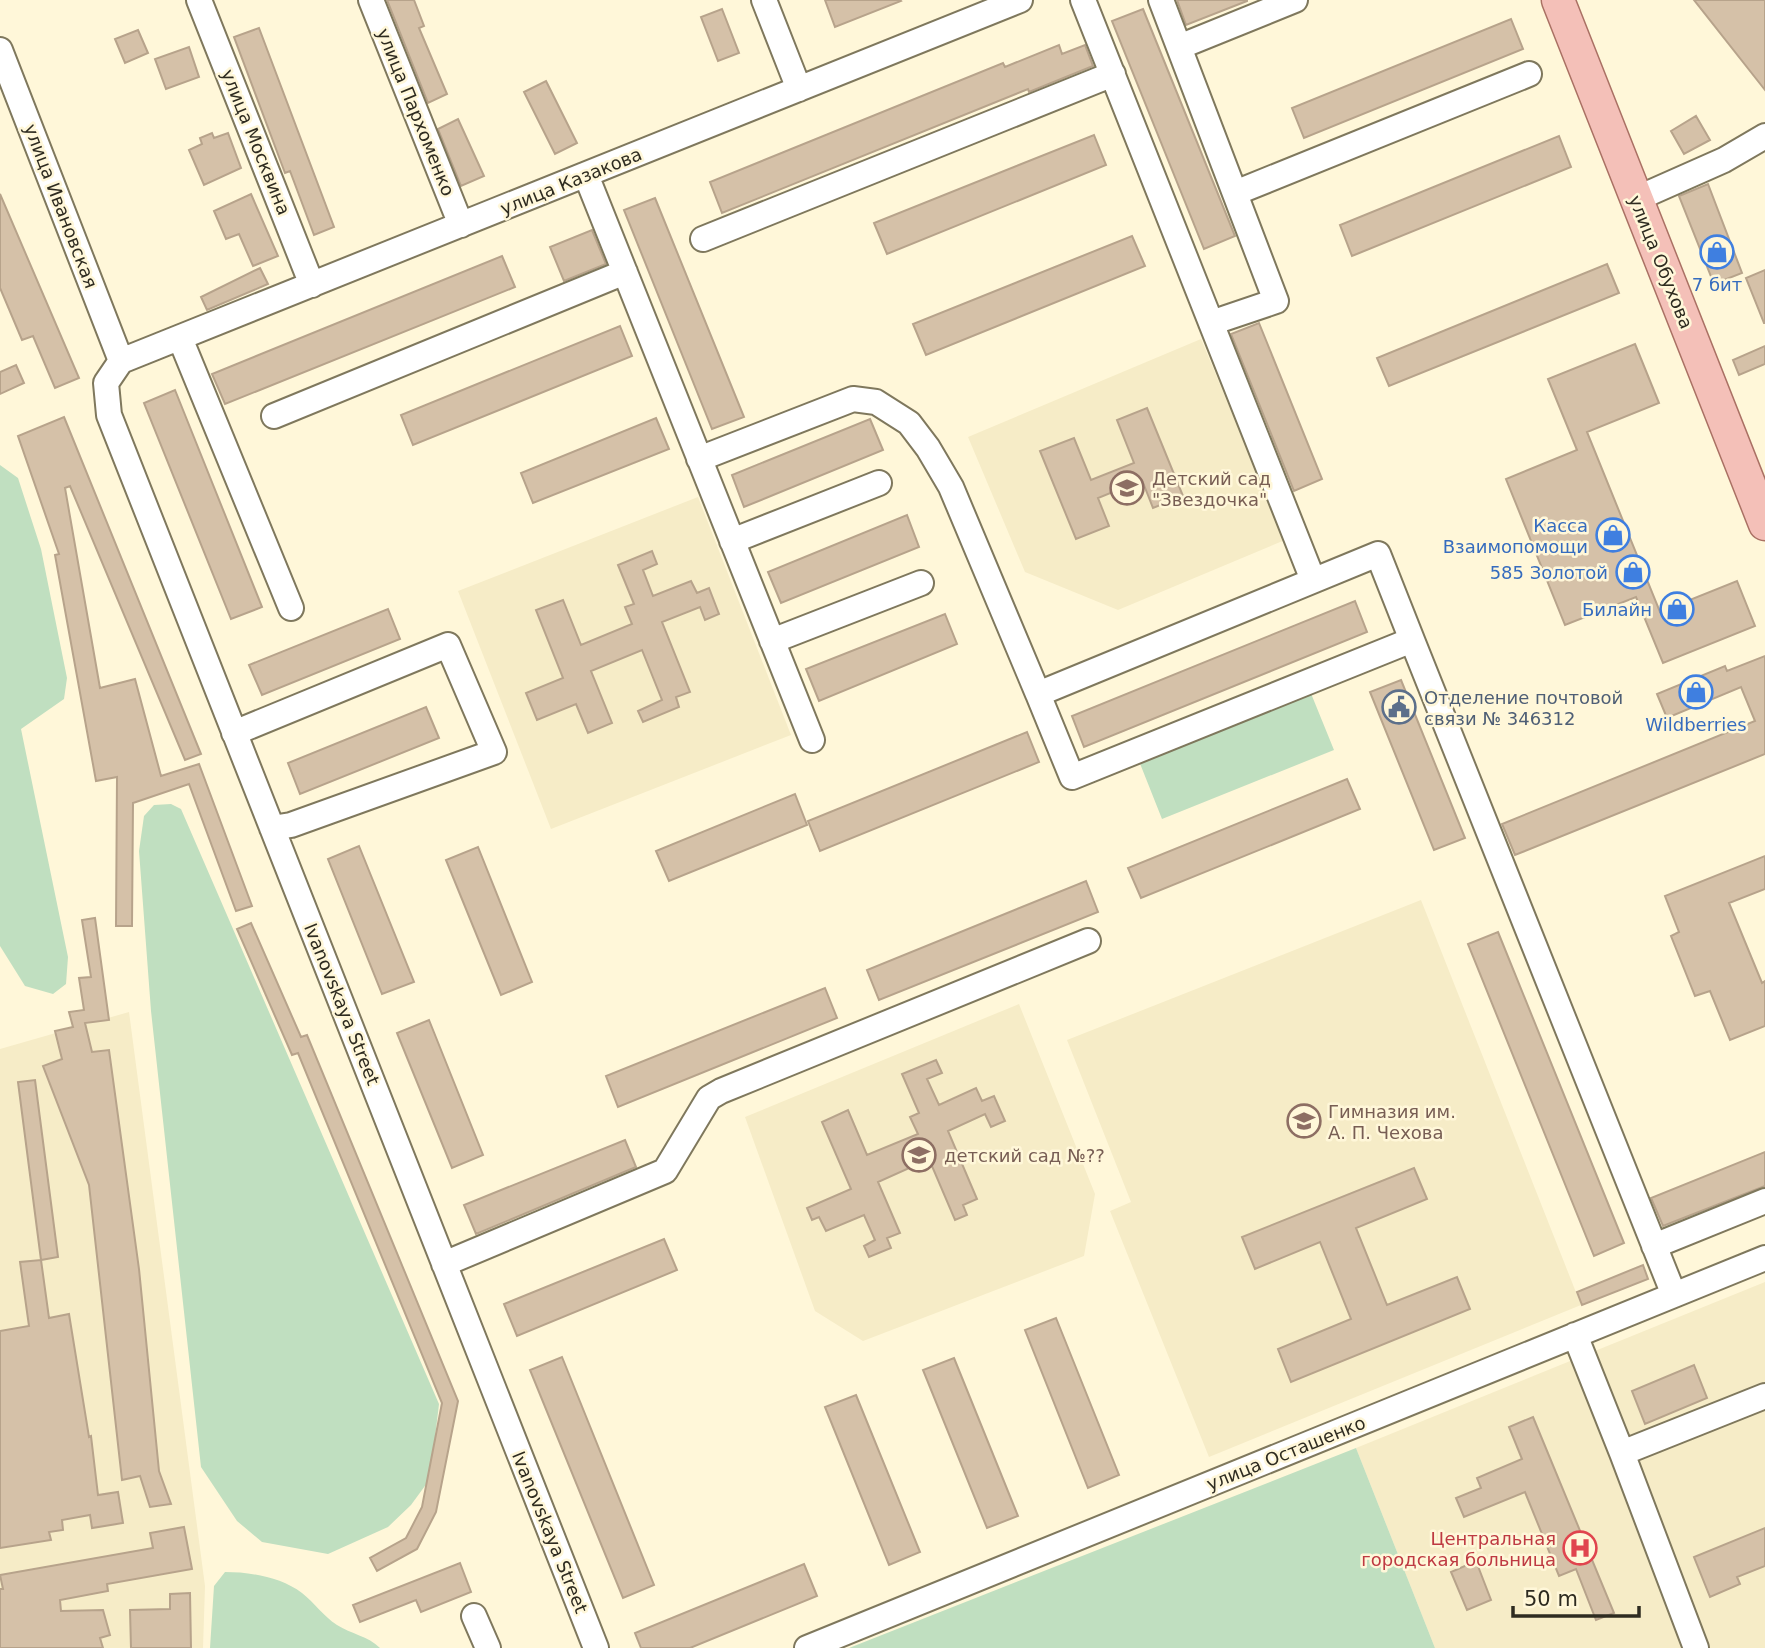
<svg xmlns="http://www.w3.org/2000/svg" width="1765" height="1648" font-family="'DejaVu Sans',sans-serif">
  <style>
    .built { fill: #f6ecc7 }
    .green { fill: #c0dfc0 }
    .building { fill: #d5c1a8; stroke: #b7a38b; stroke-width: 2 }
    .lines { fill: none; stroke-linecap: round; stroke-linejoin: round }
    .minor-casing { stroke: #7f785d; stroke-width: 28 }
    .major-casing { stroke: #aa7164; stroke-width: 35 }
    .minor { stroke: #fff; stroke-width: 24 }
    .major { stroke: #f4c0b8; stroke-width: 32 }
    .labels { text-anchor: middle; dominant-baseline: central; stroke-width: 5; stroke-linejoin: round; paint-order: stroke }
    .street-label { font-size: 18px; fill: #2e2b20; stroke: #fff7d9 }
    .shop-label { font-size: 18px; fill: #366cbe; stroke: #fff7d9; text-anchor: end }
    .education-label { font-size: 18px; fill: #785e54; stroke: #fff7d9; text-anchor: start }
    .service-label { font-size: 18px; fill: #4e5e75; stroke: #fff7d9; text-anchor: start }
    .health-label { font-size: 18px; fill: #be3a42; stroke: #fff7d9; text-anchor: end }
  </style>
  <rect width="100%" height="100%" fill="#fff7d9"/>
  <path class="built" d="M1201,339L1285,540L1118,610L1025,572L968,437Z
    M698,497L791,735L551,829L458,591Z
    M1421,900L1581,1305L1209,1457L1110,1211L1131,1202L1067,1040Z
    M1019,1004L1095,1194L1084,1256L863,1341L815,1311L745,1117Z
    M129,1012L205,1586L203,1648H0V1049Z
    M1765,1282V1648H1435L1356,1448Z"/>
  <path class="green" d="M0,465L18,478L41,549L67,678L64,699L21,729L68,957L66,984L53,994L25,986L0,946Z
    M1310,691L1334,750L1162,819L1139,761Z
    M171,804L181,809L439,1404L430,1479L411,1505L388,1527L328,1554L262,1542L237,1521L201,1467L151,1011L139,851L144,816L154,805Z
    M1356,1448L1435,1648H849Z
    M225,1572C250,1572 281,1577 302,1593C315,1603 323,1616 337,1625C351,1634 368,1636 380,1648H210L214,1586Z"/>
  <path class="building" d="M387,0H414L424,26L419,28L447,94L428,103Z
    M825,0H900L901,1L835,27Z
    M1177,0H1247V1L1186,25Z
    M1694,0H1765V90Z
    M722,9L739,53L718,61L701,17Z
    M1143,9L1235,236L1204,249L1112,21Z
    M1511,19L1523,49L1304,138L1292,108Z
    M259,28L334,227L314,235L290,171L285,173L234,37Z
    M138,30L148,53L125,63L115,39Z
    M1059,45L1062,54L1085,45L1093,66L1029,92L1028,89L722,213L710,182L1003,63L1005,67Z
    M189,47L199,77L166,89L155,59Z
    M546,81L577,143L555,154L524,92Z
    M1696,116L1710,140L1684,154L1671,131Z
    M458,119L484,176L461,186L438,129Z
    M212,133L214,138L228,133L241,168L204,185L189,150L202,144L200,138Z
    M1094,135L1106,165L887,254L874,223Z
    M1559,136L1571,167L1352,256L1340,225Z
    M1708,184L1742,273L1714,284L1679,196Z
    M0,194L79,378L55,388L33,336L22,340L0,288Z
    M251,194L278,256L253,266L239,234L226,239L214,211Z
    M655,198L744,417L712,429L624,210Z
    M592,230L606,264L564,281L550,247Z
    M1132,236L1145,266L926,355L913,324Z
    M502,256L515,287L225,404L212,374Z
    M1607,264L1619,293L1389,386L1377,358Z
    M260,268L268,284L207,310L201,297Z
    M1765,270V323H1764L1746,278Z
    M1259,323L1322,479L1294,491L1231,334Z
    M620,326L632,356L413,445L401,415Z
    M1635,344L1659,403L1587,432L1660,612L1737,581L1755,626L1663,663L1636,597L1565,625L1506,479L1577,450L1548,379Z
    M1765,346V364L1739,375L1733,360Z
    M16,365L24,383L0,394V372Z
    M175,390L262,607L231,619L144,403Z
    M1147,408L1183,496L1153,508L1142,480L1098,498L1109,526L1076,539L1040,451L1074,438L1091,480L1134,463L1117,420Z
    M64,417L201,754L185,760L70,486L65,488L100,688L135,679L161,776L199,764L252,906L236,911L189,784L133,803L132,926H116L117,777L96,781L55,555L59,554L18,436Z
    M656,418L669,449L533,503L521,473Z
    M870,419L883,450L744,507L732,475Z
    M907,515L919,547L781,603L768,572Z
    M652,551L657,564L643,570L653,596L691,581L697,593L709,588L719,614L705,620L700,607L662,622L690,692L676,697L679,707L643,722L638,711L662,700L642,650L591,671L612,723L588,733L576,704L537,720L526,693L563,678L536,610L563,600L581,645L632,624L625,607L634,604L618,565Z
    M1355,601L1367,632L1084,747L1072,716Z
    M388,609L400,639L262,695L249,665Z
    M945,614L957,644L819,701L806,669Z
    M1765,656V754L1515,855L1502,824L1755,721L1741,687L1667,718L1657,694L1725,666L1727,671Z
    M1401,680L1465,838L1434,850L1370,692Z
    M426,707L439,738L300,794L288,763Z
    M1027,732L1039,762L820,851L808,821Z
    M1347,779L1360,809L1141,898L1128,868Z
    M795,794L807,825L669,881L656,851Z
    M359,846L414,982L382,994L328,859Z
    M478,847L532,982L501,995L446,860Z
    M1765,856V889L1729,903L1762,983L1765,981V1026L1730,1040L1710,991L1695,996L1671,936L1679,932L1665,896Z
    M1086,881L1098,912L879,1000L867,970Z
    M95,918L109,1020L85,1023L92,1052L109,1050L139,1269L159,1471L171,1504L150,1507L140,1476L122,1480L89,1185L43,1066L62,1059L55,1031L73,1027L69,1012L84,1010L79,978L91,977L82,920Z
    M251,923L301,1037L307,1035L458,1401L436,1512L417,1549L377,1571L370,1558L406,1538L422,1507L442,1403L298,1053L292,1055L237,929Z
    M1498,932L1624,1243L1594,1256L1468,944Z
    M825,988L837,1018L618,1107L606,1076Z
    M429,1020L483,1155L452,1168L397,1033Z
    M936,1060L942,1073L927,1079L939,1105L976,1088L982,1101L994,1096L1005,1121L991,1127L985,1114L948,1131L977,1199L963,1205L967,1215L955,1220L929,1159L878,1182L900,1233L887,1238L891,1248L869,1257L864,1246L875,1240L864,1215L826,1231L819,1217L812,1220L807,1208L851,1189L822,1122L848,1110L867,1155L918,1134L910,1117L919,1113L902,1074Z
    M35,1080L58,1257L41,1260L18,1082Z
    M625,1140L636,1167L476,1234L464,1205Z
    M1765,1152V1186L1663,1226L1651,1198Z
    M1414,1168L1427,1199L1356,1228L1387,1305L1457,1277L1470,1309L1291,1382L1278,1349L1351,1319L1320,1242L1255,1269L1242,1237Z
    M664,1239L677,1270L517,1336L504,1304Z
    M41,1260L49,1318L69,1314L89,1437L91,1436L98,1495L118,1492L123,1523L92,1528L90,1515L62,1520L63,1530L49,1532L51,1540L0,1548V1331L29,1326L20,1262Z
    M1643,1265L1648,1279L1582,1305L1577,1292Z
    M1056,1318L1119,1475L1088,1488L1025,1330Z
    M562,1357L654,1585L623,1598L530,1370Z
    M954,1358L1018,1516L987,1528L923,1370Z
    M1694,1365L1707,1398L1645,1424L1632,1391Z
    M856,1395L920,1552L889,1565L825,1407Z
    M1533,1417L1614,1613L1596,1620L1576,1569L1559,1576L1525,1492L1464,1517L1456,1498L1481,1488L1477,1478L1522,1459L1509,1427Z
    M184,1527L192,1569L107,1584L108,1591L60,1600L61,1611L103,1610L110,1635L100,1638L103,1648H0V1589H3L0,1575L153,1548L150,1533Z
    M1765,1528V1566L1737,1577L1740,1584L1710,1597L1694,1557Z
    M1476,1561L1491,1600L1467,1610L1451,1572Z
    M460,1563L471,1592L421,1612L416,1600L360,1622L353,1605Z
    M804,1564L817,1596L690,1648H641L635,1633Z
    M190,1593L191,1648H131L130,1610L170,1609V1594Z"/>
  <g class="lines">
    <defs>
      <path id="minor" d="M199,0L312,285
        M371,0L461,225
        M764,0L799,89
        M1083,0L1313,580
        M1161,0L1276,301L1211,323
        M1179,47L1295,0
        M0,50L121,361
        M586,175L812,740
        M1235,193L1529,74
        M1636,199L1724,160L1765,136
        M703,239L1113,74
        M180,338L291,608
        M121,361L106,383L109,415L596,1648
        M121,361L1020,0
        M274,416L625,272
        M699,459L853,399L876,402L909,423L928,448L951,487L1038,694L1378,554L1412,640L1072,777L1038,694
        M732,541L879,483
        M1412,640L1674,1295
        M772,641L921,583
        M234,733L448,645L494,752L291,825L272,828
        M1654,1246L1765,1201
        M444,1264L665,1171L709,1098L721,1091L1088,941
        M1575,1335L1622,1453L1765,1396
        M1622,1453L1696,1648
        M474,1616L488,1648
        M807,1648L1765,1258"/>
      <path id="major" d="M1558,0L1765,524"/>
    </defs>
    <use href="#minor" class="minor-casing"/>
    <use href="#major" class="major-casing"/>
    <use href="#minor" class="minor"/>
    <use href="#major" class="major"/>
  </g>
  <defs>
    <symbol id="shop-ring" viewBox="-11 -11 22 22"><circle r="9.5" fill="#fff7d9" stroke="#3f7fe0" stroke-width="1.5"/><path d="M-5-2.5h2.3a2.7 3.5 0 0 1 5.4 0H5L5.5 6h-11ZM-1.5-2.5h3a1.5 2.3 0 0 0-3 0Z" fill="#3f7fe0"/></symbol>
    <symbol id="school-ring" viewBox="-11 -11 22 22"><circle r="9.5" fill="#fff7d9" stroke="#8d6e63" stroke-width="1.5"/><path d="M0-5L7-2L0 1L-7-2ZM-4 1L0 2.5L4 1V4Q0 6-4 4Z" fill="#8d6e63"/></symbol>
    <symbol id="civic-ring" viewBox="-11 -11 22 22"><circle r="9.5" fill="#fff7d9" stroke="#5c6f8a" stroke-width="1.5"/><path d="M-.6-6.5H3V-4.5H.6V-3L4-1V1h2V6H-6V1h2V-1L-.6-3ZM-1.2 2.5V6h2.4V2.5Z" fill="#5c6f8a"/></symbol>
    <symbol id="hospital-ring" viewBox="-11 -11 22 22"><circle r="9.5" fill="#fff7d9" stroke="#e0444e" stroke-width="1.5"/><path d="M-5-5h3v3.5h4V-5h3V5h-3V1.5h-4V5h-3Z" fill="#e0444e"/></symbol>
  </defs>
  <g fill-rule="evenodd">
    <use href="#shop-ring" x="1698" y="233" width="38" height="38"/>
    <use href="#school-ring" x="1108" y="469" width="38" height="38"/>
    <use href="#shop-ring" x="1594" y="516" width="38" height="38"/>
    <use href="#shop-ring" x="1614" y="553" width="38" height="38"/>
    <use href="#shop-ring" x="1658" y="590" width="38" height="38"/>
    <use href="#shop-ring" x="1677" y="673" width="38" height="38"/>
    <use href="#civic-ring" x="1380" y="688" width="38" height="38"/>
    <use href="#school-ring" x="1285" y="1102" width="38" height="38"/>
    <use href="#school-ring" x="900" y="1136" width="38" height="38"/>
    <use href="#hospital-ring" x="1561" y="1529" width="38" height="38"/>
  </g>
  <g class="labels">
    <g class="street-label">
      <text transform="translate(416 112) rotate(68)">улица Пархоменко</text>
      <text transform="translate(256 142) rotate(68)">улица Москвина</text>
      <text transform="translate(571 181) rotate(-22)">улица Казакова</text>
      <text transform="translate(61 206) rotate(69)">улица Ивановская</text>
      <text transform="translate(1661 262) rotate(68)">улица Обухова</text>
      <text transform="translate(342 1004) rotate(68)">Ivanovskaya Street</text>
      <text transform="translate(1286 1453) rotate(-22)">улица Осташенко</text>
      <text transform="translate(550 1532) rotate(68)">Ivanovskaya Street</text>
    </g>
    <g class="shop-label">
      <text x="1717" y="284" text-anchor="middle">7 бит</text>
      <text x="1588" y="525">Касса<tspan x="1588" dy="21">Взаимопомощи</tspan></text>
      <text x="1608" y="572">585 Золотой</text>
      <text x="1652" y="609">Билайн</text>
      <text x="1696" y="724" text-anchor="middle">Wildberries</text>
    </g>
    <g class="education-label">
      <text x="1152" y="478">Детский сад<tspan x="1152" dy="21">"Звездочка"</tspan></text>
      <text x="1328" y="1111">Гимназия им.<tspan x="1328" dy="21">А. П. Чехова</tspan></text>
      <text x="944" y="1155">детский сад №??</text>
    </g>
    <g class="service-label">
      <text x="1424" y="697">Отделение почтовой<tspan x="1424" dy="21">связи № 346312</tspan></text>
    </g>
    <g class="health-label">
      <text x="1556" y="1538">Центральная<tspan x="1556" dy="21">городская больница</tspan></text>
    </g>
  </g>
  <path d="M1513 1606v10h126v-10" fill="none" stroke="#2e2b20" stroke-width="3.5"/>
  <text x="1524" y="1606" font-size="21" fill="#2e2b20" stroke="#fff7d9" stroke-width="5" paint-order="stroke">50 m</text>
</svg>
